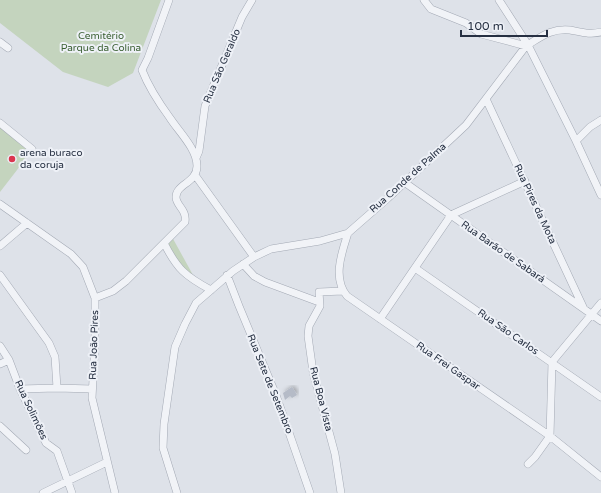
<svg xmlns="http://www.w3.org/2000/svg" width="601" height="493" font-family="'Varela Round',sans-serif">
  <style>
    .green { fill: #c4d4be }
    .building { fill: #b5bbc7; filter: url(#shadow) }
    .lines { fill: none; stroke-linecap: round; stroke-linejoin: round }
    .minor-casing { stroke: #a3a9b4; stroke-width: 8 }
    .minor { stroke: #f1f3f7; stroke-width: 7 }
    .poi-dot { fill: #db364f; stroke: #eef1f7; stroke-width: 1.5 }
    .labels { text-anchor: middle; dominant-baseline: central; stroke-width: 4; stroke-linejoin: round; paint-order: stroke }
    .park-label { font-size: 10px; fill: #3a5f32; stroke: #eef1f7 }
    .street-label { font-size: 10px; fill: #263042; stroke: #eef1f7 }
    .poi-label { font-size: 10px; fill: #263042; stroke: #eef1f7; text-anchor: start }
  </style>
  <defs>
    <filter id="shadow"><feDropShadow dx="2" dy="-2" stdDeviation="2" flood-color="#0004"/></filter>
  </defs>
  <rect width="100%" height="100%" fill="#dee2e9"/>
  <path class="green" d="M0,0H161L133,73L108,87L63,72L0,23Z
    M0,124L31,149L17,170L0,192Z
    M172,237L193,275C179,269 173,254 166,241Z"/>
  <path class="building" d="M292,387L297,395L292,398L290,396L285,400L283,393Z"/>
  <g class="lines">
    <defs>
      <path id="minor" d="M424,0L431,9L466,23L481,34L526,46
        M499,0L528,45L576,141L601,195
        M0,42L8,48
        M486,99L584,309
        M0,123L32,149
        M576,141L590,127L601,120
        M196,158L199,151L205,106L242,17L252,0
        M195,175L254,257
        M404,182L601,321
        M0,204L71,254L83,267L95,298V342L92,398L115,493
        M348,233C342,252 332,278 347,296L550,436L601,477
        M164,243C177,269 185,276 211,290
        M0,246L27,223
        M243,264L254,276L265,282L319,302
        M415,268L601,397
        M0,275L49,343L55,357L57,388
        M227,275L239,306L276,395L310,493
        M95,298L113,291L126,281L185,222C187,209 176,206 176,197C176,184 197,183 197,166C197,149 179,132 170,118C159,103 149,88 142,70L148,58L169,0
        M380,319L451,215L525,181
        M0,346L9,360L20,389L46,443L57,451L72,493
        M0,364L9,360
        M20,389L57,388L92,389
        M0,426L26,450
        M528,464L535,457L550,436L552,362L601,303
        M43,493L107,462
        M177,493L163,448L164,424L175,347L185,324L196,303L233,271L254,257L271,249L320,241L348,233L388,198L466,125L526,46C541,37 551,28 570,30C581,32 590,35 601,32
        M341,493L335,454L313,372L308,336L309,326L320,306L319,292L343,291"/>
    </defs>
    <use href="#minor" class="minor-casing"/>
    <use href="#minor" class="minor"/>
  </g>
  <circle class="poi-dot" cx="12" cy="159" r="4"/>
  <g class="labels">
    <g class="park-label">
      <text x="101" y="36">Cemitério<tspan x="101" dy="12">Parque da Colina</tspan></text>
    </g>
    <g class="street-label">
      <text transform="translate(222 66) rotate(-67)">Rua São Geraldo</text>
      <text transform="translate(408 178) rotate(-42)">Rua Conde de Palma</text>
      <text transform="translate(535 204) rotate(65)">Rua Pires da Mota</text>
      <text transform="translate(503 252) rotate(35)">Rua Barão de Sabará</text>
      <text transform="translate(508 332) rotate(35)">Rua São Carlos</text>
      <text transform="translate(94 345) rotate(-88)">Rua João Pires</text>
      <text transform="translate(448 366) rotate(35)">Rua Frei Gaspar</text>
      <text transform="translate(270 384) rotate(68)">Rua Sete de Setembro</text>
      <text transform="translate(321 399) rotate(76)">Rua Boa Vista</text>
      <text transform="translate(31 410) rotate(65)">Rua Solimões</text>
    </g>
    <g class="poi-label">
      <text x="20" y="153">arena buraco<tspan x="20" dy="12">da coruja</tspan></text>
    </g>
  </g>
  <path d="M461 30v6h86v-6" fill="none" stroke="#263042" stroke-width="2"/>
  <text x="467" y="30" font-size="12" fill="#263042" stroke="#eef1f7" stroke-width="3" paint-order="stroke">100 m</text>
</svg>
